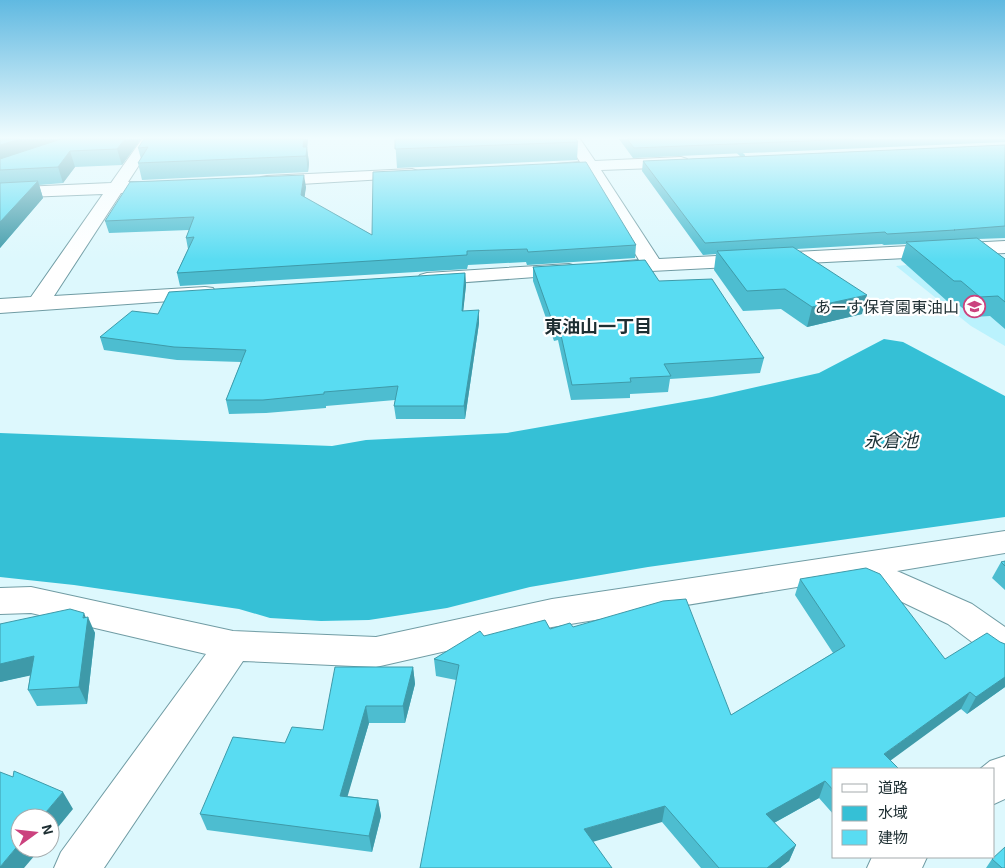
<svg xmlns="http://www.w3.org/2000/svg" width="1005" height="868" font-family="'Exo 2','Noto Sans JP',sans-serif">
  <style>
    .built { fill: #baf2fd }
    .water { fill: #35c0d6 }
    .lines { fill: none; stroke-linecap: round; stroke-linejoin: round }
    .stream { fill: #35c0d6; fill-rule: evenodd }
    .minor-casing { stroke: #709ca4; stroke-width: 2 }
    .minor { fill: #fff; fill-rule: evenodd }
    .wall { fill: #4dbdd0 }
    .shaded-wall { fill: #3e9aa9 }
    .building { fill: #59dcf2; stroke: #3e9aa9 }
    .labels { text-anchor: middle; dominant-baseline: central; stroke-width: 4.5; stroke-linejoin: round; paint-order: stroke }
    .poi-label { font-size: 16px; fill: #1d2e32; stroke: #fff; text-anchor: end }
    .neighbourhood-label { font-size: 18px; font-weight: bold; fill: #1d2e32; stroke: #fff }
    .water-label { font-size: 18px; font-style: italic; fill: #1d3338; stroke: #fff }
  </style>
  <rect width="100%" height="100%" fill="#ddf8fd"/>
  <path class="built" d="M971,259L1005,285V346L971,326L896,266Z"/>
  <path class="water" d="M884,339L903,342L1005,396V517L648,567L530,587L447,608L369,620L321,621L270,618L239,609L74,585L0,577V433L332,446L366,440L507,433L712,397L819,373Z"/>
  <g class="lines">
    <path class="stream" d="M722,139H728L745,155V157H741Z"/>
    <defs>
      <path id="minor" d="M142,139H156L128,182H170L172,186L170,190L164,191L121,193L54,296L205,287L213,288L216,293L213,298L0,313V299L31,297L103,194L0,198V188L111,183Z
        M566,139H580L595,161L681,157L687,159L689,162L687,165L681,167L601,170L659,259L1005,241V253L612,273L605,271L602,267L605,263L639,260L585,171L549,173L543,171L541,168L543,165L580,162Z
        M412,169L418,171L420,174L418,177L267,186L261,185L259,181L261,177L267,176Z
        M569,264L576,266L579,270L576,274L427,285L420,283L417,279L420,275L427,273Z
        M1005,531V553L897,571L972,604L1005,627V662L992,657L948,624L852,578L552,627L376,667L243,661L104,868H54L61,852L206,654L31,613L0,614V588L31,587L233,631L376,637L552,599Z
        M1005,756V799L994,804V769H980L990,761Z
        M872,857H927L922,868H867Z"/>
    </defs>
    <use href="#minor" class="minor-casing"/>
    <use href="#minor" class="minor"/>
  </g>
  <path class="wall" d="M0,139H141L122,165L75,167L63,183L39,185L43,198L0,248Z
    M144,139H308L307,148L309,163L308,172L142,180L138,163L141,159L138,148Z
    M395,139L578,142L577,160L397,168Z
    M619,139H1005V142L633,158Z
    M1005,145V238L978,239L1005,259V329L990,316L973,317L954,301H947L901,260L906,244L884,245L882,244L796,249L862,314L807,327L781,309L743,311L714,270L716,254L703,255L642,171L643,161Z
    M306,187L304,197L372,235L636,245L635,258L527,265L526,262L468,265L467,269L180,286L177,273L188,249L186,238L189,230L109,233L105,221Z
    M533,267L659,281L764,358L760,373L670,379L668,392L630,394V398L571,400L558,340L554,341L533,281Z
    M465,273L466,285L463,311L479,323L465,419H396L394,406L395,400L326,406V408L266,413L229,414L226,400L241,362L177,360L104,350L100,337L158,314Z
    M1005,561V590L992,578L1001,562Z
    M800,579L945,659L1000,642L1005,644V687L967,714L961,709L834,769V815L819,798L774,823L796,845L789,861L780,868H701L662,822L456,680L436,676L434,659L484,636L573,627L731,715L833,653L795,595Z
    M86,617L95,633L87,704L37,706L28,690L30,675L0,682V624Z
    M413,667L415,684L405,723H369L347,796L378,800L381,816L372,852L207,830L200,814L285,743L323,730Z
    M992,859L1005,868H986Z"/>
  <path class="shaded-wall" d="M20,139H72L0,163V145Z
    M125,139H141L122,165L117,149Z
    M304,139H308L307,148L309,163L308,172L306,156L303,147Z
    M70,151L75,167L63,183L58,167Z
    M304,175L306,187L303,208L301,195Z
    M38,181L43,198L0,248V222Z
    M465,273L466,285L462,323V311Z
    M867,295L862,314L807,327L812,307Z
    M479,310V323L465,419L464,406Z
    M84,613L87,620L88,617L95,633L87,704L79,687Z
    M34,656L42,673L0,682V664Z
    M413,667L415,684L405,723L403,706Z
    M1005,677V687L967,714L976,697Z
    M970,692L961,709L879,769L884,754Z
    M366,706L369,723L343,812L340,796Z
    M825,781L819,798L761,830L766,814Z
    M63,792L73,809L50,837V818H41Z
    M378,800L381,816L372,852L369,836Z
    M665,806L662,822L582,845L584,829Z
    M20,843V848H41L24,868H0V867Z
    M796,845L789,861L780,868H767Z"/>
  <path class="building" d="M0,139H20L0,145Z
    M61,139H125L117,149L70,151L58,167L0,170V159Z
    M144,139H304L303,147H307L306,156L138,163L148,147L138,148Z
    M395,139H576L578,142L395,149Z
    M627,139H854L634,148Z
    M1005,145V226L954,230H955L887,234L885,232L705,243L643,161Z
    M586,162L636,245L528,252L527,249L467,251V255L177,273L194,237L186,238L194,217L105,221L130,182L304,175L301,195L372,235L373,172Z
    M38,181L0,222V183Z
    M977,238L1005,259V302L998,296L980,297L961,281H954L906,242Z
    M793,247L867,295L812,307L785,289L747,291L717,251Z
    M645,260L659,281L712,279L764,358L664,364L671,376L630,378L631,382L572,385L559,326H554L533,267Z
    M465,273L462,311L479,310L464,406H394L398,386L324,392V394L263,400H226L246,350L174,347L100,337L132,311L158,314L169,292Z
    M1005,561V566L1001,562Z
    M866,568L880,574L945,659L987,633L1000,642L1005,644V677L976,697L970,692L884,754L899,769H834V791L825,781L766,814L796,845L767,868H719L665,806L584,829L612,868H420L459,665L434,659L480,631L484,636L545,620L550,629L570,623L573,627L663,601L686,599L731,715L845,646L800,579Z
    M70,609L84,613L83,618L88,617L79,687L28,690L34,656L0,664V624Z
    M335,667H413L403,706H366L340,796L378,800L369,836L200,814L233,737L285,743L292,727L323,730Z
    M14,771L63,792L41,818H20V843L0,867V772L13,777Z
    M1005,847V868H1002L992,859Z"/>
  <linearGradient id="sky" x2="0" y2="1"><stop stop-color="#60b9e1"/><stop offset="0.53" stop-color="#f0fcfe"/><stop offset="1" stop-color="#f0fcfe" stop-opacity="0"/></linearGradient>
  <rect width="1005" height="260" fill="url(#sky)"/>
  <defs>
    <symbol id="school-ring" viewBox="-11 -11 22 22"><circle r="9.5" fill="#fff" stroke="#cb427e" stroke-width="1.5"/><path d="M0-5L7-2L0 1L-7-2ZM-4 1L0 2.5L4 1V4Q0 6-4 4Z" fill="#cb427e"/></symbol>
  </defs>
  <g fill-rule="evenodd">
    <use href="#school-ring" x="962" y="294" width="25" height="25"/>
  </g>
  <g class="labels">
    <g class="poi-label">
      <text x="959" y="306">あーす保育園東油山</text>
    </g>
    <g class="neighbourhood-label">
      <text x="598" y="326">東油山一丁目</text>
    </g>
    <g class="water-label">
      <text x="891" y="440">永倉池</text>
    </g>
  </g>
  <rect x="832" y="768" width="162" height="90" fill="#ffffff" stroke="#a5abad"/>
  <rect x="842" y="784" width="25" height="8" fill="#ffffff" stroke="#a5abad"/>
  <text x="878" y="793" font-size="15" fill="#1d2e32">道路</text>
  <rect x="842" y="806" width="25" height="15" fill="#35c0d6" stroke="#a5abad"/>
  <text x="878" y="818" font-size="15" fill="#1d2e32">水域</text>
  <rect x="842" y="830" width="25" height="15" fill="#59dcf2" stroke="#a5abad"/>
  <text x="878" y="843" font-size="15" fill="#1d2e32">建物</text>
  <g transform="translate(35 833) rotate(75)"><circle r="24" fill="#ffffff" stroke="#a5abad"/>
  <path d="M0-4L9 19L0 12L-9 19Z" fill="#cb427e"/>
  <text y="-8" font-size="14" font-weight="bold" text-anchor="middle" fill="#1d2e32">N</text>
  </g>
</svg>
